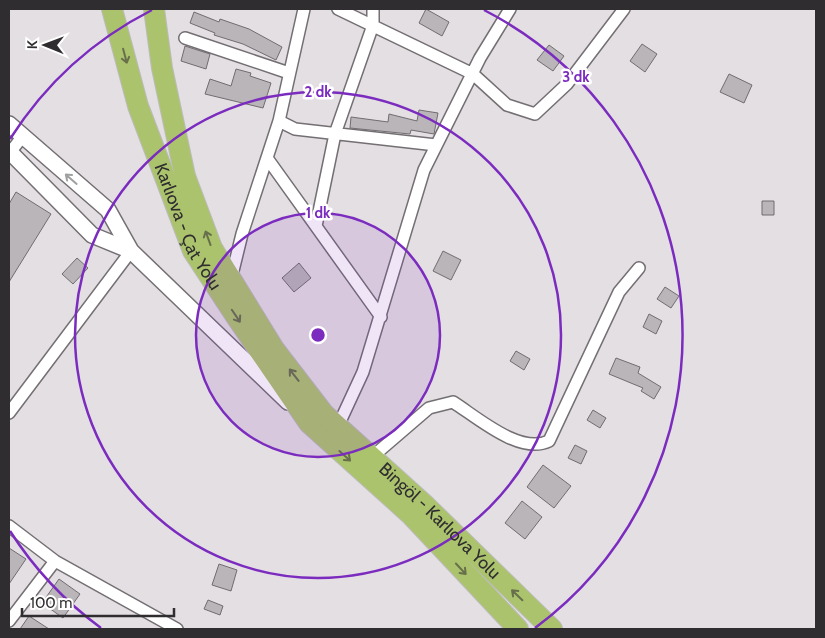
<svg xmlns="http://www.w3.org/2000/svg" width="825" height="638" font-family="Cabin,sans-serif">
  <style>
    .building { fill: #b9b5b8; stroke: #716c70 }
    .lines { fill: none; stroke-linecap: round; stroke-linejoin: round }
    .minor-casing { stroke: #736f73; stroke-width: 14 }
    .tertiary-casing { stroke: #736f73; stroke-width: 18 }
    .trunk-casing { stroke: #bcbcbc; stroke-width: 22 }
    .minor { stroke: #fff; stroke-width: 11 }
    .tertiary { stroke: #fff; stroke-width: 15 }
    .trunk { stroke: #acc36e; stroke-width: 20 }
    .oneway { stroke: #67704b }
    .oneway2 { stroke: #a1a0a1 }
    .ring { fill: none; stroke: #7b2cbf; stroke-width: 2.5 }
    .labels { text-anchor: middle; dominant-baseline: central; stroke-width: 5; stroke-linejoin: round; paint-order: stroke }
    .street-label { font-size: 18px; fill: #2f2d2f; stroke: #fff }
    .centre { fill: #7b2cbf; stroke: #fff; stroke-width: 2.5 }
    .ring-label { font-size: 15px; text-anchor: middle; font-weight: bold; fill: #7b2cbf; stroke: #fff; stroke-width: 5; stroke-linejoin: round; paint-order: stroke }
  </style>
  <rect width="100%" height="100%" fill="#e4dfe3"/>
  <path class="building" d="M426,9L449,22L442,36L419,23Z
    M194,12L219,22L220,19L249,29L282,47L276,60L243,44L214,35L215,33L190,23Z
    M642,44L657,54L645,72L630,61Z
    M549,45L564,56L553,71L537,60Z
    M185,46L210,54L206,69L181,61Z
    M236,69L251,73L250,76L271,83L263,108L205,94L210,79L231,86Z
    M729,74L752,85L744,103L720,92Z
    M419,110L438,113L434,134L411,130L410,134L350,128L351,117L388,122L389,114L417,121Z
    M16,192L51,214L9,282V204Z
    M762,201H774V215H762Z
    M443,251L461,260L451,280L433,271Z
    M77,258L88,268L73,284L62,274Z
    M299,263L311,278L294,292L282,278Z
    M665,287L679,296L671,308L657,299Z
    M649,314L662,321L656,334L643,327Z
    M516,351L530,359L524,370L510,361Z
    M616,358L640,367L638,373L661,387L654,399L641,391L643,388L609,374Z
    M593,410L606,418L600,428L587,420Z
    M575,445L587,451L581,464L568,458Z
    M543,465L571,486L554,508L527,487Z
    M522,501L542,517L525,539L505,523Z
    M9,548L26,559L9,584Z
    M219,564L237,570L231,591L212,585Z
    M59,579L80,594L63,618L42,603Z
    M208,600L223,606L220,615L204,609Z
    M29,616L49,629H20Z"/>
  <g class="lines">
    <defs>
      <path id="minor" d="M338,9L473,74L507,105L535,114L567,84L624,9
        M185,38L289,73
        M279,121L295,129L436,145
        M9,154L22,137
        M267,158L381,317
        M316,226L335,134L373,25V9
        M231,279L242,234L279,121L304,9
        M9,413L131,251
        M338,426L363,372L424,170L480,58L510,9
        M372,457L429,408L453,402C478,418 520,455 549,441L619,292L639,268
        M9,526L55,561L177,629
        M9,621L55,561"/>
      <path id="tertiary" d="M9,124L108,210L131,251L288,402
        M9,151L92,235L131,251"/>
      <g id="trunk">
        <path id="s1" d="M112,9L138,106L193,251L237,318L309,423L410,514L518,629"/>
        <path id="s2" d="M154,9L162,68L185,176L212,248L274,349L324,414L426,506L552,629"/>
      </g>
    </defs>
    <use href="#minor" class="minor-casing"/>
    <use href="#tertiary" class="tertiary-casing"/>
    <use href="#trunk" class="trunk-casing"/>
    <use href="#minor" class="minor"/>
    <use href="#tertiary" class="tertiary"/>
    <use href="#trunk" class="trunk"/>
  </g>
  <defs><path id="oneway-shaft" d="M-6 0H5M1.5-3L5.5 0L1.5 3" fill="none" stroke-width="1.6" stroke-linecap="round" stroke-linejoin="round" transform="scale(1.25)"/></defs>
  <g class="oneway">
    <use href="#oneway-shaft" transform="translate(125 56) rotate(75)"/>
    <use href="#oneway-shaft" transform="translate(208 238) rotate(-110)"/>
    <use href="#oneway-shaft" transform="translate(236 316) rotate(56)"/>
    <use href="#oneway-shaft" transform="translate(294 375) rotate(-128)"/>
    <use href="#oneway-shaft" transform="translate(345 456) rotate(42)"/>
    <use href="#oneway-shaft" transform="translate(461 569) rotate(47)"/>
    <use href="#oneway-shaft" transform="translate(517 595) rotate(-136)"/>
  </g>
  <use class="oneway2" href="#oneway-shaft" transform="translate(71 179) rotate(-139)"/>
  <circle cx="318" cy="335" r="122" fill="#7b2cbf" fill-opacity=".12"/>
  <g class="ring">
    <circle cx="318" cy="335" r="122"/>
    <circle cx="318" cy="335" r="243"/>
    <path d="M101 628A365 365 0 0 1 10 531M10 139A365 365 0 0 1 152 10M484 10A365 365 0 0 1 535 628"/>
  </g>
  <g class="labels">
    <g class="street-label">
      <text stroke="none"><textPath href="#s1" startOffset="231">Karlıova - Çat Yolu</textPath></text>
      <text stroke="none"><textPath href="#s2" startOffset="605">Bingöl - Karlıova Yolu</textPath></text>
    </g>
  </g>
  <circle cx="318" cy="335" r="8" class="centre"/>
  <g class="ring-label">
    <text x="576" y="82">3 dk</text>
    <text x="318" y="97">2 dk</text>
    <text x="318" y="218">1 dk</text>
  </g>
  <rect width="825" height="638" fill="none" stroke="#2f2d2f" stroke-width="20"/>
  <g transform="translate(45 45) rotate(271)" stroke="#ffffff" stroke-width="4" paint-order="stroke">
  <path d="M0-4L9 19L0 12L-9 19Z" fill="#2f2d2f"/>
  <text y="-8" font-size="14" font-weight="bold" text-anchor="middle" fill="#2f2d2f">K</text>
  </g>
  <path d="M22 608v8h152v-8" fill="none" stroke="#2f2d2f" stroke-width="2.5"/>
  <text x="30" y="608" font-size="15" fill="#2f2d2f" stroke="#ffffff" stroke-width="4" paint-order="stroke">100 m</text>
</svg>
